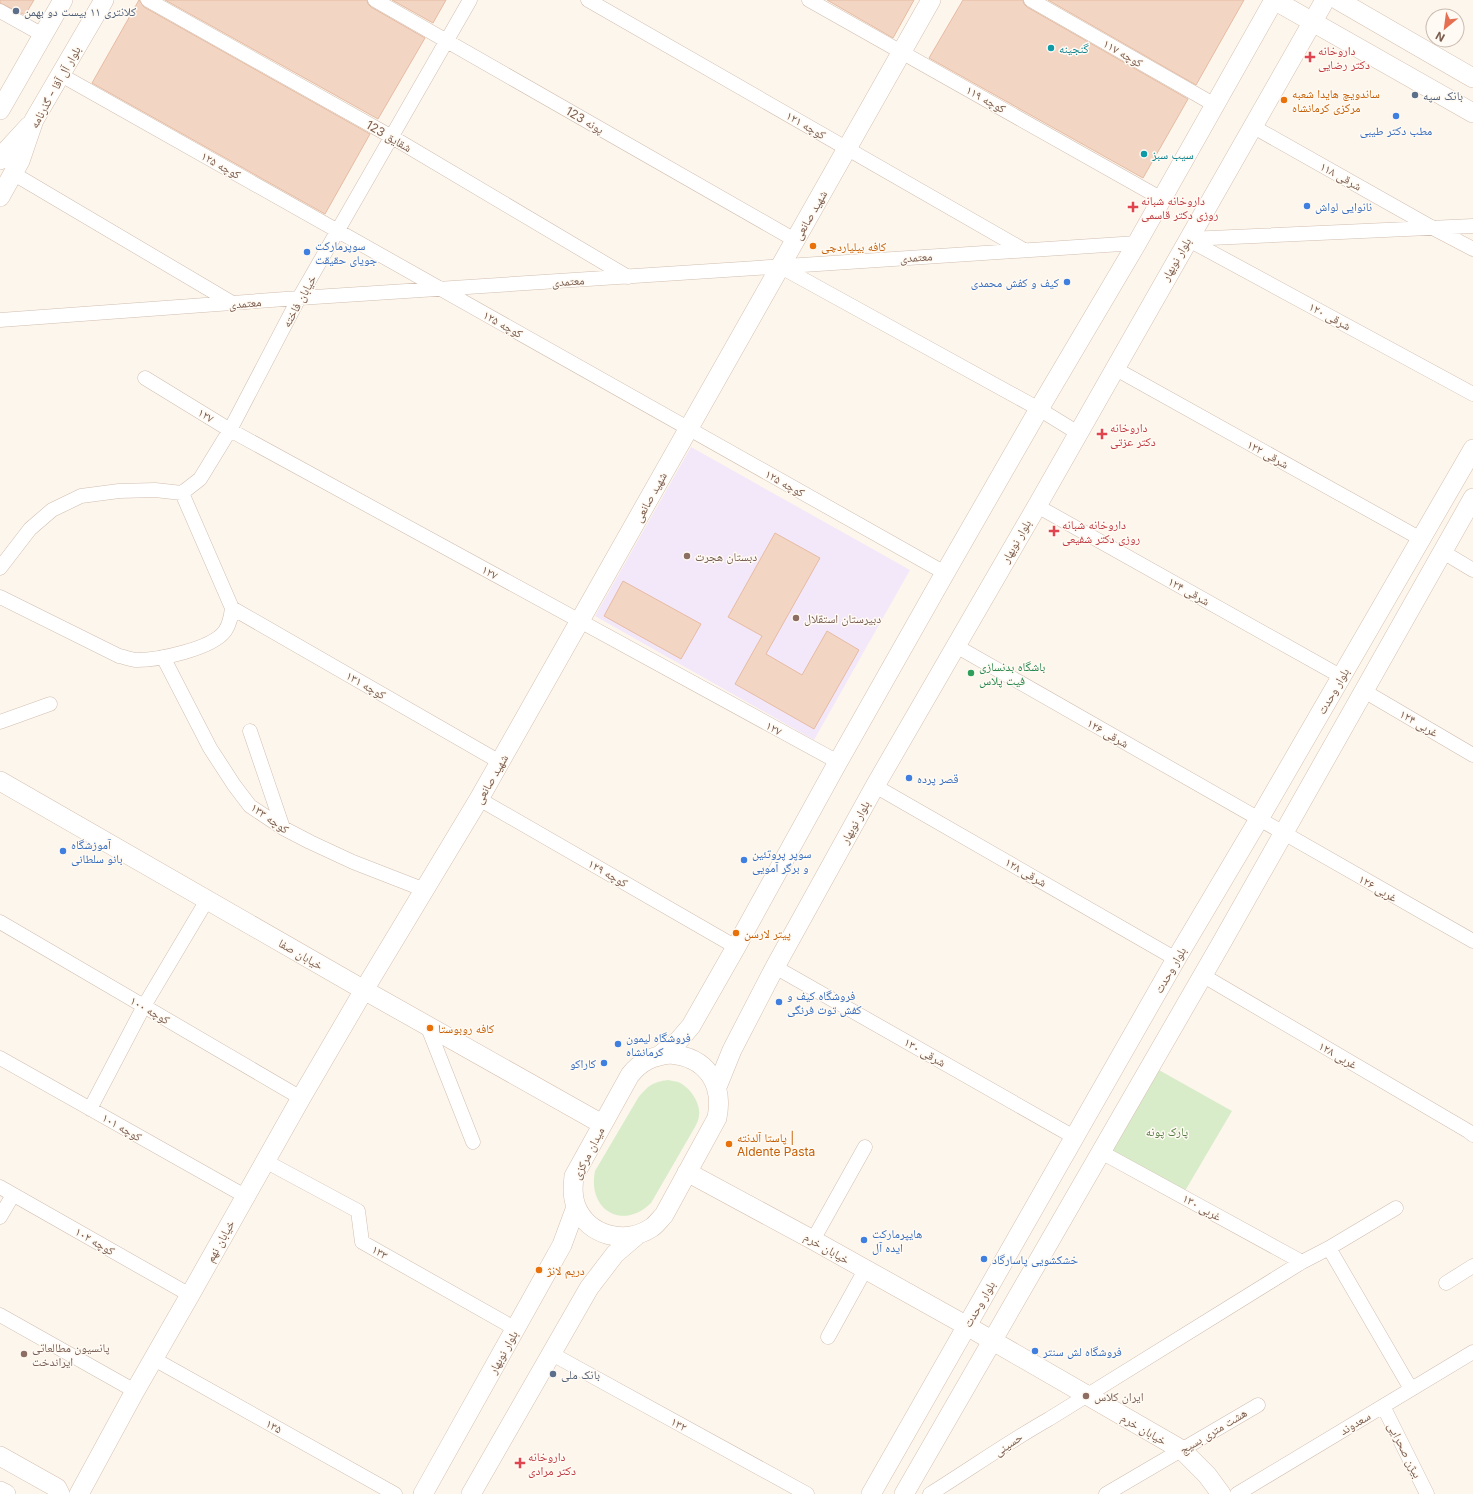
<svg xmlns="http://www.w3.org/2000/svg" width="1473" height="1494" font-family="Inter,'Noto Naskh Arabic',sans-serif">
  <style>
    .education { fill: #f3e8fa }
    .green { fill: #d8ecc9 }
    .building { fill: #f3d5c3; stroke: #e6bba3 }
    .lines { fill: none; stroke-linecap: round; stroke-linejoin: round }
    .street-casing { stroke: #d1beb0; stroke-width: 15 }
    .secondary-casing { stroke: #d6c0b0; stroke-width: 20 }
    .street { stroke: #fff; stroke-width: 14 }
    .secondary { stroke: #fff; stroke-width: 19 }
    .service-dot { fill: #5c6f8a; stroke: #fffaf3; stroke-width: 1.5 }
    .culture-dot { fill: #0f9aa8; stroke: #fffaf3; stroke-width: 1.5 }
    .health-dot { fill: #e0444e; stroke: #fffaf3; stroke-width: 1.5 }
    .food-dot { fill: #e8710a; stroke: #fffaf3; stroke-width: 1.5 }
    .shop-dot { fill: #3f7fe0; stroke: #fffaf3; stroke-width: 1.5 }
    .education-dot { fill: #8d6e63; stroke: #fffaf3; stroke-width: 1.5 }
    .leisure-dot { fill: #2e9e5b; stroke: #fffaf3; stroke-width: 1.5 }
    .labels { text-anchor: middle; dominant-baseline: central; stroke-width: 3; stroke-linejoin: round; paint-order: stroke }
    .service-label { font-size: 12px; fill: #4e5e75; stroke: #fffaf3; text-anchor: start }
    .culture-label { font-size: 12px; fill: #0d838f; stroke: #fffaf3; text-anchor: start }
    .health-label { font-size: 12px; fill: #be3a42; stroke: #fffaf3; text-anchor: start }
    .street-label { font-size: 12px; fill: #7a5c4d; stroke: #fffaf3 }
    .food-label { font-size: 12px; fill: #c56008; stroke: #fffaf3; text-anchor: start }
    .shop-label { font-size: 12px; fill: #366cbe; stroke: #fffaf3; text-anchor: start }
    .education-label { font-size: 12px; fill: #785e54; stroke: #fffaf3; text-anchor: start }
    .leisure-label { font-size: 12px; fill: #27864d; stroke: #fffaf3; text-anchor: start }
    .park-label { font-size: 12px; fill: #537a41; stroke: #fffaf3 }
  </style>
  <rect width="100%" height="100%" fill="#fdf6ec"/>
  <path class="education" d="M691,447L910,570L814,740L595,616Z"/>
  <path class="green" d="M1150,1065L1232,1111L1182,1196L1101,1152Z
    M668,1080C671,1081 675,1081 678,1082C689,1086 701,1103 699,1115C699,1119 697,1123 695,1127L651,1203C623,1231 587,1210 595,1171L638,1098C648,1086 652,1082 668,1080Z"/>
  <path class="building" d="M0,0H34L25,15L0,3Z
    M139,0L144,7L370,134L325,214L92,83Z
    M165,0H367L368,4L371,7L425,38L378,119Z
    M392,0H446L433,23Z
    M827,0H914L893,38Z
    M963,0H1023L1024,4L1027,7L1188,99L1143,178L929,58Z
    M1048,0H1244L1196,85Z
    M775,533L820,558L766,654L802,675L827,631L859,650L814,729L735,684L762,636L728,617Z
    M623,581L701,624L681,659L604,616Z"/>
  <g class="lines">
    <defs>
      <path id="street" d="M148,0L392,137L628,277
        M375,0L795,240
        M588,0L1024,250
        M809,0L1162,199
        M1031,0L1215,105
        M0,11L43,35
        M61,75L945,573
        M1252,126L1433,228L1473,249
        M14,174L234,304
        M1187,239L1473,394
        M1188,239L1473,226
        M781,267L1039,409L1078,433
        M0,320L299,298L1137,243
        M1114,368L1421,539
        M145,378L230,430L838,762
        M182,493L200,479L230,430L299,298L470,0
        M1037,506L1342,677
        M1443,552L1473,570
        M0,568L30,529L52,510L81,496L119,491L155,490L182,493L232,608C231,616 230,624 225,631C212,649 158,660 137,660C132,660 125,657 119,656L0,597
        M232,608L500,762
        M956,646L1473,941
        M163,657L210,748L234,785L250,806L283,828L310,842L353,862L425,890
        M1364,691L1473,755
        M0,722L50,704
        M250,731L283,828
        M875,786L1176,959
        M479,799L736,947
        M0,922L301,1098
        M775,967L1074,1137
        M1202,975L1468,1131L1473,1135
        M427,1025L473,1142
        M0,1058L245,1196
        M90,1109L144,1006L207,900
        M1101,1152L1302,1262
        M265,1161L358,1211L362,1242L516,1329
        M0,1187L190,1295
        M0,1217L13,1195
        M813,1240L865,1147
        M1329,1248L1411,1389
        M1446,1283L1473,1266
        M0,1315L135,1391
        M828,1337L865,1270
        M552,1354L807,1494
        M154,1359L395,1494
        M1383,1406L1427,1494
        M930,1494C970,1469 1008,1442 1049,1419L1302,1262L1329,1248L1396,1208
        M1106,1494L1258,1405
        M1237,1494L1473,1352"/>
      <path id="secondary" d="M1338,0L1473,78
        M0,110L63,0
        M0,160L5,152L29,126
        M0,197L20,161L34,120L104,0
        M0,781L364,990L602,1124
        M670,1054C706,1057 724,1083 717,1118L664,1215C660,1219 656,1225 651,1228C625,1245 588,1236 576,1206C572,1196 573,1186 574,1176L630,1075C641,1061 653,1056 670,1054Z
        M660,1055L679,1040L691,1026L736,947L838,762L945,573L1039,409L1137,243L1274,0L1473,113
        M717,1087L732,1050L775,967L875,786L1037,506L1325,0
        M687,1172L813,1240L967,1326L1182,1450L1207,1475L1221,1494
        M0,1456L57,1488L60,1494
        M0,1491L6,1494
        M79,1494L135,1391L190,1295L301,1098L364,990L479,799L931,0
        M423,1494L562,1245L576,1207
        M471,1494L589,1288L615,1254L636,1236
        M871,1494L1176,959L1259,819L1473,449
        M904,1494L1222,942L1473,498"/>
    </defs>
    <use href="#street" class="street-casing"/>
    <use href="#secondary" class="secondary-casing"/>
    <use href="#street" class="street"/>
    <use href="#secondary" class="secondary"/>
  </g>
  <g class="service-dot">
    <circle cx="16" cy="11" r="4"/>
    <circle cx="1415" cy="95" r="4"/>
    <circle cx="553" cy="1374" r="4"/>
  </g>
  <g class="culture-dot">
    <circle cx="1051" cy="48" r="4"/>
    <circle cx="1144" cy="154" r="4"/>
  </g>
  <g class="health-dot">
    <path d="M1308 51h4v4h4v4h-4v4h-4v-4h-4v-4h4z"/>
    <path d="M1131 201h4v4h4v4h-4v4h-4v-4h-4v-4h4z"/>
    <path d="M1100 428h4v4h4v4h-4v4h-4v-4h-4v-4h4z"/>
    <path d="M1052 525h4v4h4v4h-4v4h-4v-4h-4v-4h4z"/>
    <path d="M518 1457h4v4h4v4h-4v4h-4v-4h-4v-4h4z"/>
  </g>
  <g class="food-dot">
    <circle cx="1284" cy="100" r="4"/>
    <circle cx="813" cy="246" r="4"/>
    <circle cx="736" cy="933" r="4"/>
    <circle cx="430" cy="1028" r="4"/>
    <circle cx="729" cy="1144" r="4"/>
    <circle cx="539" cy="1270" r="4"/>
  </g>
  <g class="shop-dot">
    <circle cx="1396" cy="116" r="4"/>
    <circle cx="1307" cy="206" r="4"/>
    <circle cx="307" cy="252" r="4"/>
    <circle cx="1067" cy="282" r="4"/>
    <circle cx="909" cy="778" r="4"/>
    <circle cx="63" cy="851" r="4"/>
    <circle cx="744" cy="860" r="4"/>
    <circle cx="779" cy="1002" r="4"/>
    <circle cx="618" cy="1044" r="4"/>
    <circle cx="604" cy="1063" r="4"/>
    <circle cx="864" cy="1240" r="4"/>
    <circle cx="984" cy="1259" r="4"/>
    <circle cx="1035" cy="1351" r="4"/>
  </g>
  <g class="education-dot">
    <circle cx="687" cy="556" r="4"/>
    <circle cx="796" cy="618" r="4"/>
    <circle cx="24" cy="1354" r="4"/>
    <circle cx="1086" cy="1396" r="4"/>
  </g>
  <circle class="leisure-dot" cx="971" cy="673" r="4"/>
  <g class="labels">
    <g class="service-label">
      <text x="24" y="11">کلانتری ۱۱ بیست دو بهمن</text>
      <text x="1423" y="95">بانک سپه</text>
      <text x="561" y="1374">بانک ملی</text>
    </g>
    <g class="culture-label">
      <text x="1059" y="48">گنجینه</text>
      <text x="1152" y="154">سیب سبز</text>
    </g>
    <g class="health-label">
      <text x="1318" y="50">داروخانه<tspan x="1318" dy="14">دکتر رضایی</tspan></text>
      <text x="1141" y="200">داروخانه شبانه<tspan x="1141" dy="14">روزی دکتر قاسمی</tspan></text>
      <text x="1110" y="427">داروخانه<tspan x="1110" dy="14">دکتر عزتی</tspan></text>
      <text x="1062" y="524">داروخانه شبانه<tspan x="1062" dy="14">روزی دکتر شفیعی</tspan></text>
      <text x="528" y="1456">داروخانه<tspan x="528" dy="14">دکتر مرادی</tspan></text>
    </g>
    <g class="street-label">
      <text transform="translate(1123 53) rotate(30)">کوچه ۱۱۷</text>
      <text transform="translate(55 87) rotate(-61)">بلوار آل آقا - گذرنامه</text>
      <text transform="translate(986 99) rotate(29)">کوچه ۱۱۹</text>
      <text transform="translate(585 120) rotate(30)">123 پونه</text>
      <text transform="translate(806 125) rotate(30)">کوچه ۱۲۱</text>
      <text transform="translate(389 136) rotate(30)">123 شقایق</text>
      <text transform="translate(221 165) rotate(29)">کوچه ۱۲۵</text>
      <text transform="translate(1341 176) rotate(29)">۱۱۸ شرقی</text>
      <text transform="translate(810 215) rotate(-60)">شهید صانعی</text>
      <text transform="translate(916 257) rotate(-4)">معتمدی</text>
      <text transform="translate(1176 259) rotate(-60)">بلوار نوبهار</text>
      <text transform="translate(568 281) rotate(-4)">معتمدی</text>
      <text transform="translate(299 301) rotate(-61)">خیابان فاخته</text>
      <text transform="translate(245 303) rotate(-5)">معتمدی</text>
      <text transform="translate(1330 316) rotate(28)">۱۲۰ شرقی</text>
      <text transform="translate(503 324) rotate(29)">کوچه ۱۲۵</text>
      <text transform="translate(206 415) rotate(31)">۱۲۷</text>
      <text transform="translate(1268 454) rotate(29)">۱۲۲ شرقی</text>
      <text transform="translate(785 483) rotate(29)">کوچه ۱۲۵</text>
      <text transform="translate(650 497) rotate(-61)">شهید صانعی</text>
      <text transform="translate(1016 541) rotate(-60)">بلوار نوبهار</text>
      <text transform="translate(490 572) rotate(29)">۱۲۷</text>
      <text transform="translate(1189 591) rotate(29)">۱۲۴ شرقی</text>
      <text transform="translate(366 685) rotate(30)">کوچه ۱۳۱</text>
      <text transform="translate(1333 691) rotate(-60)">بلوار وحدت</text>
      <text transform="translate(1419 723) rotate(30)">۱۲۴ غربی</text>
      <text transform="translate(774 728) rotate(29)">۱۲۷</text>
      <text transform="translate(1108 733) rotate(30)">۱۲۶ شرقی</text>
      <text transform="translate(491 779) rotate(-60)">شهید صانعی</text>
      <text transform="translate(270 818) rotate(35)">کوچه ۱۳۳</text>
      <text transform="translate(855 822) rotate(-61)">بلوار نوبهار</text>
      <text transform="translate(1026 872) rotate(30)">۱۲۸ شرقی</text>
      <text transform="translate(608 873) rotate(30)">کوچه ۱۲۹</text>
      <text transform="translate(1378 888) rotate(30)">۱۲۶ غربی</text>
      <text transform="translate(301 954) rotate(30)">خیابان صفا</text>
      <text transform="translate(1170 970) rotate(-60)">بلوار وحدت</text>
      <text transform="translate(150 1010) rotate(30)">کوچه ۱۰۰</text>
      <text transform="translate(925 1052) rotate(30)">۱۳۰ شرقی</text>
      <text transform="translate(1338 1055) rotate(30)">۱۲۸ غربی</text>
      <text transform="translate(122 1127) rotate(30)">کوچه ۱۰۱</text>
      <text transform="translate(588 1153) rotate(-63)">میدان مرکزی</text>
      <text transform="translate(1202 1207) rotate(29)">۱۳۰ غربی</text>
      <text transform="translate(95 1241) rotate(30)">کوچه ۱۰۲</text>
      <text transform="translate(220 1241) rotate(-61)">خیابان نهم</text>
      <text transform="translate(827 1248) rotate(30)">خیابان خرم</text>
      <text transform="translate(380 1252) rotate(30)">۱۳۳</text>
      <text transform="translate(979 1304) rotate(-60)">بلوار وحدت</text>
      <text transform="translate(503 1352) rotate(-61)">بلوار نوبهار</text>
      <text transform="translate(1355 1423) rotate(-31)">سعدوند</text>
      <text transform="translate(679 1424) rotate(29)">۱۳۲</text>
      <text transform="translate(274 1426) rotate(29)">۱۳۵</text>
      <text transform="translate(1144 1429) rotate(30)">خیابان خرم</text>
      <text transform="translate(1213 1431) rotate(-31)">هشت متری بسیج</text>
      <text transform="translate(1008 1444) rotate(-34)">حسینی</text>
      <text transform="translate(1405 1450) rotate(63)">بیژن صحرایی</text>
    </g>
    <g class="food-label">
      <text x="1292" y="93">ساندویچ هایدا شعبه<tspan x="1292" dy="14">مرکزی کرمانشاه</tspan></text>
      <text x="821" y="246">کافه بیلیاردچی</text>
      <text x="744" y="933">پیتر لارسن</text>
      <text x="438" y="1028">کافه روبوستا</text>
      <text x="737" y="1137">پاستا آلدنته |<tspan x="737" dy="14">Aldente Pasta</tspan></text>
      <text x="547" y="1270">دریم لانژ</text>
    </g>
    <g class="shop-label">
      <text x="1396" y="130" text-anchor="middle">مطب دکتر طیبی</text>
      <text x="1315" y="206">نانوایی لواش</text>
      <text x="315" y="245">سوپرمارکت<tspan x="315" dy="14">جویای حقیقت</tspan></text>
      <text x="1059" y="282" text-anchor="end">کیف و کفش محمدی</text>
      <text x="917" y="778">قصر پرده</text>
      <text x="71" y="844">آموزشگاه<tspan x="71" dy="14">بانو سلطانی</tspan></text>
      <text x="752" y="853">سوپر پروتئین<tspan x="752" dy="14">و برگر آمویی</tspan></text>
      <text x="787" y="995">فروشگاه کیف و<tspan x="787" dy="14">کفش توت فرنگی</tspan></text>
      <text x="626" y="1037">فروشگاه لیمون<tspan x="626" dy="14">کرمانشاه</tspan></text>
      <text x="596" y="1063" text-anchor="end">کاراکو</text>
      <text x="872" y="1233">هایپرمارکت<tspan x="872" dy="14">ایده آل</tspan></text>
      <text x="992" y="1259">خشکشویی پاسارگاد</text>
      <text x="1043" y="1351">فروشگاه لش سنتر</text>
    </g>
    <g class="education-label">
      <text x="695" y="556">دبستان هجرت</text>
      <text x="804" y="618">دبیرستان استقلال</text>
      <text x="32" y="1347">پانسیون مطالعاتی<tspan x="32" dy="14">ایراندخت</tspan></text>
      <text x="1094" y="1396">ایران کلاس</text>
    </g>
    <g class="leisure-label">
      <text x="979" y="666">باشگاه بدنسازی<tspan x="979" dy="14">فیت پلاس</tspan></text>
    </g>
    <g class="park-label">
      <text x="1167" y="1131">پارک پونه</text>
    </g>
  </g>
  <g transform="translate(1445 28) rotate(209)"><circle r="19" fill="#fffaf3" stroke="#cabbb1"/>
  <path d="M0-3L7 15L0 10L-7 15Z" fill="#e76f51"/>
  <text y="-6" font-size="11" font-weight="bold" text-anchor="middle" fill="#7a5c4d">N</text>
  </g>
</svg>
